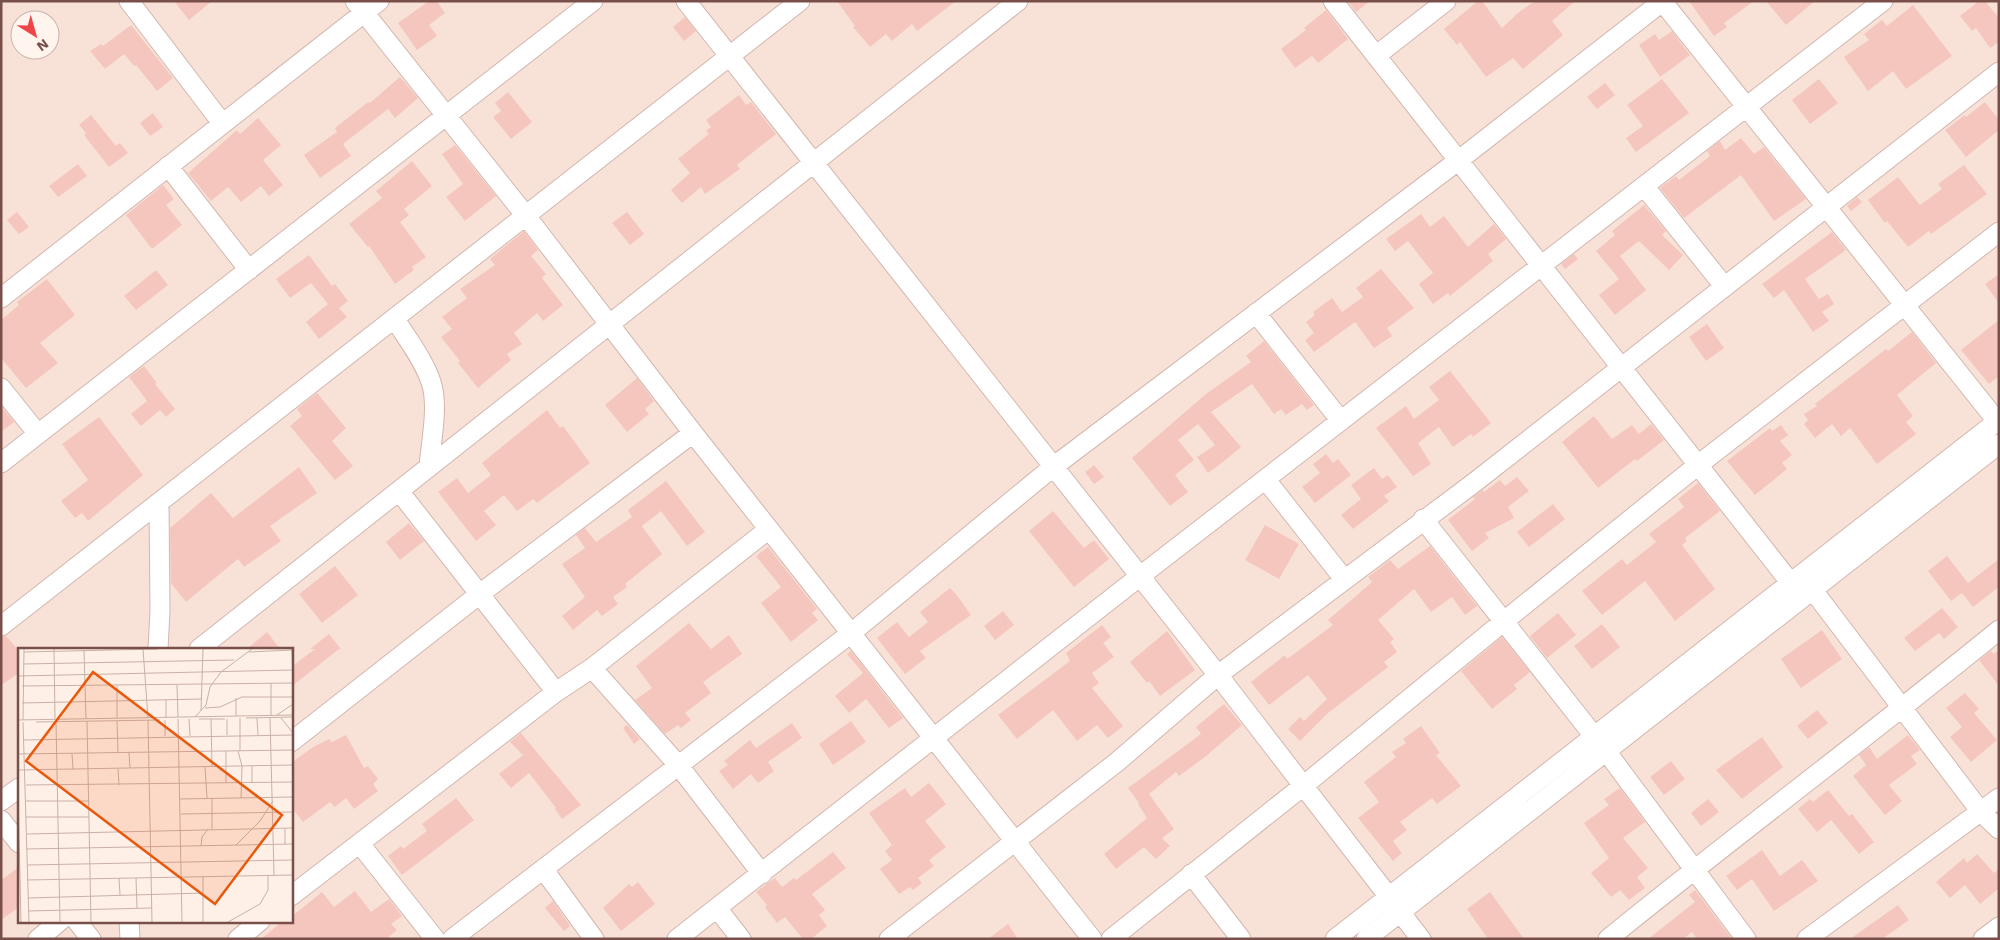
<svg xmlns="http://www.w3.org/2000/svg" width="2000" height="940" font-family="'Work Sans',sans-serif">
  <style>
    .residential { fill: #f8e2d8; fill-rule: evenodd }
    .building { fill: #f5c6bd }
    .lines { fill: none; stroke-linecap: round; stroke-linejoin: round }
    .minor-casing { stroke: #d3b6ae; stroke-width: 21 }
    .minor { stroke: #fff; stroke-width: 19 }
    .inset-road { fill: none; stroke: #c9b0a8; stroke-width: 1 }
    .view { fill: #e8590c; fill-opacity: 0.15; stroke: #e8590c; stroke-width: 2.5 }
    .inset-edge { fill: none; stroke: #794f49; stroke-width: 2.5 }
  </style>
  <rect width="100%" height="100%" fill="#fef0e7"/>
  <path class="residential" d="M1,1H1999V939H1ZM20,20H50V50H20ZM19,649H291V921H19Z"/>
  <path class="building" d="M174,1H212L189,20Z
    M429,1H437L445,13L429,25L437,36L417,50L398,23Z
    M837,1H956L917,31L912,24L892,41L886,34L870,47L853,27L855,26Z
    M1348,1H1370L1356,12Z
    M1478,1H1482L1502,28L1519,12L1535,1H1575L1552,21L1563,35L1523,69L1513,58L1486,77L1460,42L1457,45L1444,29Z
    M1689,1H1754L1724,23L1727,27L1714,36Z
    M1766,1H1815L1786,25Z
    M1979,1H1985L1999,18V42L1990,48L1976,28L1972,31L1960,16Z
    M1913,5L1952,56L1906,89L1893,71L1868,91L1844,57L1869,40L1864,34L1882,20L1887,26Z
    M1326,10L1348,39L1318,63L1312,56L1295,68L1281,49L1306,30L1304,28Z
    M685,17L696,31L684,41L673,27Z
    M131,25L173,78L157,91L136,65L134,66L124,54L105,69L90,51L101,44L103,46Z
    M1672,31L1690,55L1660,77L1639,45L1655,34L1659,40Z
    M400,77L418,98L395,118L388,109L343,144L351,156L320,178L304,155L337,132L335,128L368,102L370,103Z
    M1662,79L1689,113L1636,152L1626,138L1643,126L1627,105Z
    M1819,79L1838,103L1810,124L1792,100Z
    M1605,83L1615,95L1597,109L1587,97Z
    M508,92L532,122L511,139L493,117L501,111L495,103Z
    M739,95L746,105L751,102L776,134L737,165L740,169L705,194L701,187L682,203L671,190L690,173L678,159L709,134L706,131L711,127L706,120Z
    M1985,102L1999,120V130L1966,157L1945,130L1965,115L1966,117Z
    M153,113L163,127L150,136L140,123Z
    M91,115L116,146L120,143L128,153L109,167L84,135L86,133L79,125Z
    M258,118L281,145L263,160L283,185L269,196L261,186L241,202L228,187L211,201L188,173L237,130L240,134Z
    M1741,138L1754,154L1764,147L1806,199L1774,221L1741,175L1684,218L1660,188L1676,176L1679,180L1710,156L1707,151L1720,141L1725,150Z
    M455,145L496,196L465,221L446,197L463,184L442,154Z
    M412,161L432,186L404,209L409,215L400,222L426,257L412,267L414,270L395,284L369,246L368,247L349,224L382,198L376,191Z
    M78,164L87,176L58,197L49,186Z
    M1964,165L1987,194L1931,234L1929,231L1908,247L1887,221L1885,223L1868,200L1898,177L1920,205L1942,189L1938,184Z
    M163,185L174,199L166,205L182,225L152,249L126,215Z
    M1857,197L1862,202L1851,211L1847,206Z
    M1644,205L1666,231L1662,235L1683,255L1669,270L1639,241L1620,256L1646,290L1615,315L1599,295L1619,279L1596,251L1615,235L1612,231Z
    M17,212L29,227L19,234L7,220Z
    M627,212L644,234L630,245L612,223Z
    M1421,214L1430,227L1444,216L1468,247L1494,224L1506,239L1488,254L1493,261L1450,296L1448,293L1433,304L1419,284L1433,273L1408,241L1395,251L1386,239Z
    M524,231L538,250L531,256L546,274L542,278L563,305L543,321L537,313L514,333L522,344L507,354L511,360L478,388L458,363L460,361L441,337L452,329L442,317L467,298L460,289L495,265L490,259Z
    M1832,232L1846,250L1805,279L1819,299L1828,294L1834,304L1822,312L1829,321L1813,332L1784,290L1774,298L1762,284Z
    M1574,254L1578,259L1565,269L1561,264Z
    M309,255L332,286L335,284L348,301L339,308L347,317L319,339L306,322L328,304L311,283L290,298L276,279Z
    M1381,269L1414,308L1387,328L1392,336L1374,348L1355,322L1314,352L1305,340L1314,333L1306,322L1315,315L1313,312L1332,298L1342,312L1363,297L1356,288Z
    M156,270L168,285L136,310L124,296Z
    M1999,274V303L1985,284Z
    M47,279L75,315L40,343L58,363L26,388L1,358V320L19,305L17,302Z
    M1999,320V376L1989,384L1961,350Z
    M1707,324L1724,348L1706,361L1689,337Z
    M1912,332L1936,363L1897,395L1913,416L1906,422L1916,434L1877,464L1850,428L1841,436L1832,424L1815,438L1804,424L1808,420L1804,414L1817,406L1815,404L1886,349L1888,351Z
    M1264,341L1314,405L1307,410L1302,404L1286,415L1281,409L1274,414L1252,384L1211,412L1241,447L1223,462L1208,473L1197,457L1215,445L1198,424L1178,440L1194,460L1175,475L1188,492L1170,506L1132,458L1206,394L1251,362L1246,356Z
    M144,366L157,383L155,384L175,409L166,417L160,410L141,426L131,414L147,401L129,377Z
    M1450,371L1491,423L1473,437L1471,434L1453,447L1439,427L1418,443L1431,464L1413,476L1376,428L1406,406L1414,419L1439,400L1429,387Z
    M637,378L654,401L645,409L649,414L627,432L605,405Z
    M317,393L346,428L332,441L353,466L335,480L290,426L302,416L297,409Z
    M1,406L14,422L1,432Z
    M547,410L560,428L563,426L590,463L537,503L533,499L517,511L504,495L484,511L496,525L476,541L438,492L457,478L468,493L491,475L482,463Z
    M1594,416L1612,439L1632,425L1639,434L1651,424L1664,440L1637,461L1635,459L1598,488L1562,442Z
    M99,417L143,475L88,521L82,513L75,518L61,501L88,480L62,444Z
    M1781,425L1788,435L1780,441L1792,455L1782,463L1787,469L1755,495L1727,461L1770,428L1772,431Z
    M1326,454L1333,463L1338,459L1351,475L1315,503L1302,487L1320,473L1313,464Z
    M1094,465L1104,477L1094,484L1085,472Z
    M299,467L317,493L270,526L281,541L244,567L238,559L186,602L171,583L170,528L211,493L233,518Z
    M1374,468L1382,479L1388,475L1397,487L1384,496L1389,501L1353,529L1341,515L1361,499L1351,485Z
    M1517,477L1529,491L1508,507L1514,518L1485,533L1489,538L1472,551L1448,520L1475,499L1473,497L1483,490L1484,492L1500,480L1505,486Z
    M666,481L705,532L687,546L661,511L642,526L662,554L625,584L627,587L613,597L618,604L602,616L597,610L573,630L562,616L585,597L562,564L585,548L576,535L585,528L596,542L632,517L628,510Z
    M1698,483L1720,511L1685,538L1687,541L1682,545L1715,589L1675,621L1645,581L1602,615L1582,591L1622,559L1627,565L1656,542L1649,534L1684,507L1678,499Z
    M1553,504L1565,519L1529,547L1517,532Z
    M1053,511L1084,548L1094,540L1109,559L1074,587L1029,531Z
    M409,523L424,541L400,560L386,542Z
    M1265,525L1299,544L1279,579L1245,560Z
    M1430,546L1477,606L1465,615L1452,597L1431,612L1414,589L1378,620L1394,639L1390,642L1397,652L1384,662L1388,667L1328,713L1300,741L1288,729L1300,717L1304,721L1327,699L1308,675L1269,705L1251,682L1285,655L1287,659L1333,625L1328,620L1372,582L1368,577L1390,560L1398,569Z
    M768,547L817,609L812,613L818,620L791,642L761,603L781,587L756,556Z
    M1947,556L1968,583L1999,559V587L1973,607L1962,593L1951,601L1928,571Z
    M335,566L358,595L322,623L299,594Z
    M950,588L956,594L971,615L920,651L926,658L905,674L877,638L897,622L909,637L928,622L920,612Z
    M1942,608L1958,627L1944,639L1939,633L1915,651L1904,638Z
    M1003,611L1014,625L995,640L984,626Z
    M1558,613L1576,635L1547,658L1530,636Z
    M689,623L711,649L729,635L742,654L703,682L711,693L685,713L691,720L681,728L678,725L665,734L635,700L652,688L636,666Z
    M1602,624L1620,647L1592,669L1574,646Z
    M1102,625L1111,637L1103,643L1114,657L1092,673L1099,683L1092,688L1123,726L1108,738L1097,725L1077,741L1053,710L1017,739L998,715L1070,661L1066,653Z
    M1822,630L1842,659L1801,688L1781,659Z
    M1167,631L1195,670L1160,696L1149,681L1147,683L1130,662Z
    M267,632L280,649H247Z
    M329,634L341,649H339L291,687V667L315,649H310Z
    M6,636L19,651V673L1,685V637Z
    M1502,637L1530,672L1514,685L1517,689L1492,709L1461,671Z
    M1999,650V686L1979,660L1991,651L1994,654Z
    M851,651L903,718L889,728L866,699L849,713L835,696L863,673L847,654Z
    M1965,693L1979,709L1974,713L1997,740L1971,762L1950,737L1962,727L1946,708Z
    M1224,704L1242,725L1205,757L1179,776L1176,772L1149,794L1174,829L1162,838L1170,846L1156,859L1144,847L1116,869L1104,854L1147,818L1138,804L1139,803L1128,788L1201,734L1196,727Z
    M1817,710L1828,723L1808,739L1797,726Z
    M851,721L866,742L833,765L819,744Z
    M792,723L802,738L768,762L774,771L758,783L751,774L733,789L719,771L728,765L724,761L750,740L756,748Z
    M627,725L640,739L634,744L623,728Z
    M1421,726L1440,753L1436,755L1461,786L1437,804L1432,798L1400,822L1407,830L1393,841L1402,853L1393,861L1358,818L1379,802L1364,782L1396,757L1392,752L1406,743L1403,739Z
    M521,733L581,805L562,819L555,809L556,808L529,773L511,788L499,774L523,755L510,742Z
    M346,735L364,768L368,766L378,779L373,784L378,791L354,809L346,798L335,807L330,802L303,822L291,807V763L313,747L329,739L332,742Z
    M1908,735L1920,750L1911,756L1917,764L1889,785L1902,801L1885,815L1853,776L1866,765L1859,755L1869,747L1877,759Z
    M1762,737L1783,767L1742,799L1716,770Z
    M1671,761L1685,779L1664,795L1650,777Z
    M929,783L946,804L925,821L946,847L929,860L934,866L918,878L922,883L913,890L910,887L899,894L880,869L892,860L885,851L892,845L869,813L905,788L911,797Z
    M1620,788L1645,822L1623,838L1648,868L1637,877L1645,888L1629,900L1620,890L1611,897L1591,873L1609,858L1584,823L1609,805L1604,799Z
    M1828,790L1849,816L1852,814L1874,842L1859,854L1831,820L1817,832L1798,809L1810,799L1813,802Z
    M456,798L474,820L402,875L388,856L401,846L403,849L427,831L422,824Z
    M1708,799L1719,812L1701,826L1691,813Z
    M1762,850L1780,876L1802,860L1818,881L1774,911L1752,879L1737,890L1726,876Z
    M833,852L846,868L812,894L825,910L819,915L827,926L811,939H803L785,917L777,923L765,907L767,905L756,892L775,878L782,887L794,878L796,880Z
    M1977,854L1994,873L1999,869V888L1980,904L1965,885L1950,898L1936,882L1964,858L1967,863Z
    M19,867V907L1,920V880Z
    M638,882L655,904L621,931L603,908L629,884L632,887Z
    M1695,890L1732,939H1697L1692,932L1683,939H1648L1695,902L1689,895Z
    M355,891L371,912L389,899L402,916L391,924L397,930L386,939H261L283,921H291V917L322,892L334,907Z
    M1490,892L1516,928L1524,939H1488L1467,909Z
    M553,901L570,926L564,931L545,908Z
    M1898,905L1909,920L1882,939H1850Z
    M1008,924L1018,939H988Z"/>
  <g class="lines">
    <defs>
      <path id="minor" d="M129,1L222,123
        M355,1L526,216L693,433L1092,939
        M686,1L1218,675L1389,897
        M1333,1L1790,582
        M1662,1L1997,421
        M1377,55L1446,1
        M168,166L249,270
        M1644,186L1724,286
        M1,298L379,1
        M1256,313L1341,421
        M395,319C407,339 424,360 431,382C439,405 431,442 429,466
        M1,388L38,434
        M1,463L593,1
        M1266,480L1344,579
        M399,491L556,692
        M1423,519L1594,736
        M1812,589L1981,812L1999,829
        M1,626L800,1
        M158,649L160,611L159,503
        M199,649L1018,1
        M592,668L679,766L762,874
        M291,742L481,593L693,433
        M1606,751L1746,939
        M1,801L19,788
        M1,820L19,843
        M360,844L435,939
        M544,870L594,939
        M1191,874L1241,939
        M291,896L556,692L592,668L769,529
        M717,908L741,939
        M1400,912L1421,939
        M77,921L91,939
        M129,921L130,939
        M38,939L60,921
        M238,939L260,921
        M452,939L850,634L1053,467L1459,160L1663,1
        M677,939L1139,577L1883,1
        M889,939L1117,762L1218,675L1475,482L1999,72
        M1111,939L1303,786L1503,622L1698,465L1999,232
        M1335,939L1999,420
        M1366,939L1999,444
        M1608,939C1737,834 1870,735 1999,630
        M1807,939L1999,798
        M1983,939L1999,927"/>
    </defs>
    <use href="#minor" class="minor-casing"/>
    <use href="#minor" class="minor"/>
  </g>
  <g transform="translate(18 648)">
    <rect width="275" height="275" fill="#fef0e7"/>
    <path class="inset-road" d="M36,1L37,71M125,1L130,70M274,1L275,35M66,2L68,71M6,4L140,1M231,4L274,2M5,16L216,12M0,28L275,22M253,35V68M159,37L160,69M4,38L275,35M148,52V70M4,55L184,51M187,60L202,59L224,49H275M183,62L185,1M259,67L275,56M218,68V50M177,69L188,57L192,39L203,24L234,1M99,70V38M222,70V103M228,70L275,69M239,70L240,87M252,70L256,227M263,70L275,85M160,71L164,274M171,71L172,88M181,71H207M193,71L194,119M209,71V87M0,72L275,67M5,72L6,1M130,72L134,274M147,72V88M69,73L73,274M99,73L100,105M5,74L11,274M18,74L142,72M38,74L42,274M6,92L275,87M208,103V135M220,103L224,118L223,150M111,105L112,120M0,106L275,102M54,106L55,121M234,118V135M187,119L189,150M100,121L101,137M0,122L275,117M8,137L275,134M0,147L3,274M162,151L275,149M194,151V181M8,153H71M163,166L275,164M8,169H71M9,186L275,180M267,196V180M218,197L242,173L255,153M183,198L184,189L190,181M8,201L275,196M9,217L275,212M185,228V274M101,230L102,247M118,230L119,260M9,232L275,227M10,250L185,245M10,263L134,260M210,274L242,256L250,242V227"/>
    <path class="view" d="M75,24L264,167L197,256L8,113Z"/>
    <rect width="275" height="275" class="inset-edge"/>
  </g>
  <rect width="2000" height="940" fill="none" stroke="#794f49" stroke-width="5"/>
  <g transform="translate(35 35) rotate(143)"><circle r="24" fill="#fff5ee" stroke="#c9b3ac"/>
  <path d="M0-4L9 19L0 12L-9 19Z" fill="#ee4646"/>
  <text y="-8" font-size="14" font-weight="bold" text-anchor="middle" fill="#794f49">N</text>
  </g>
</svg>
